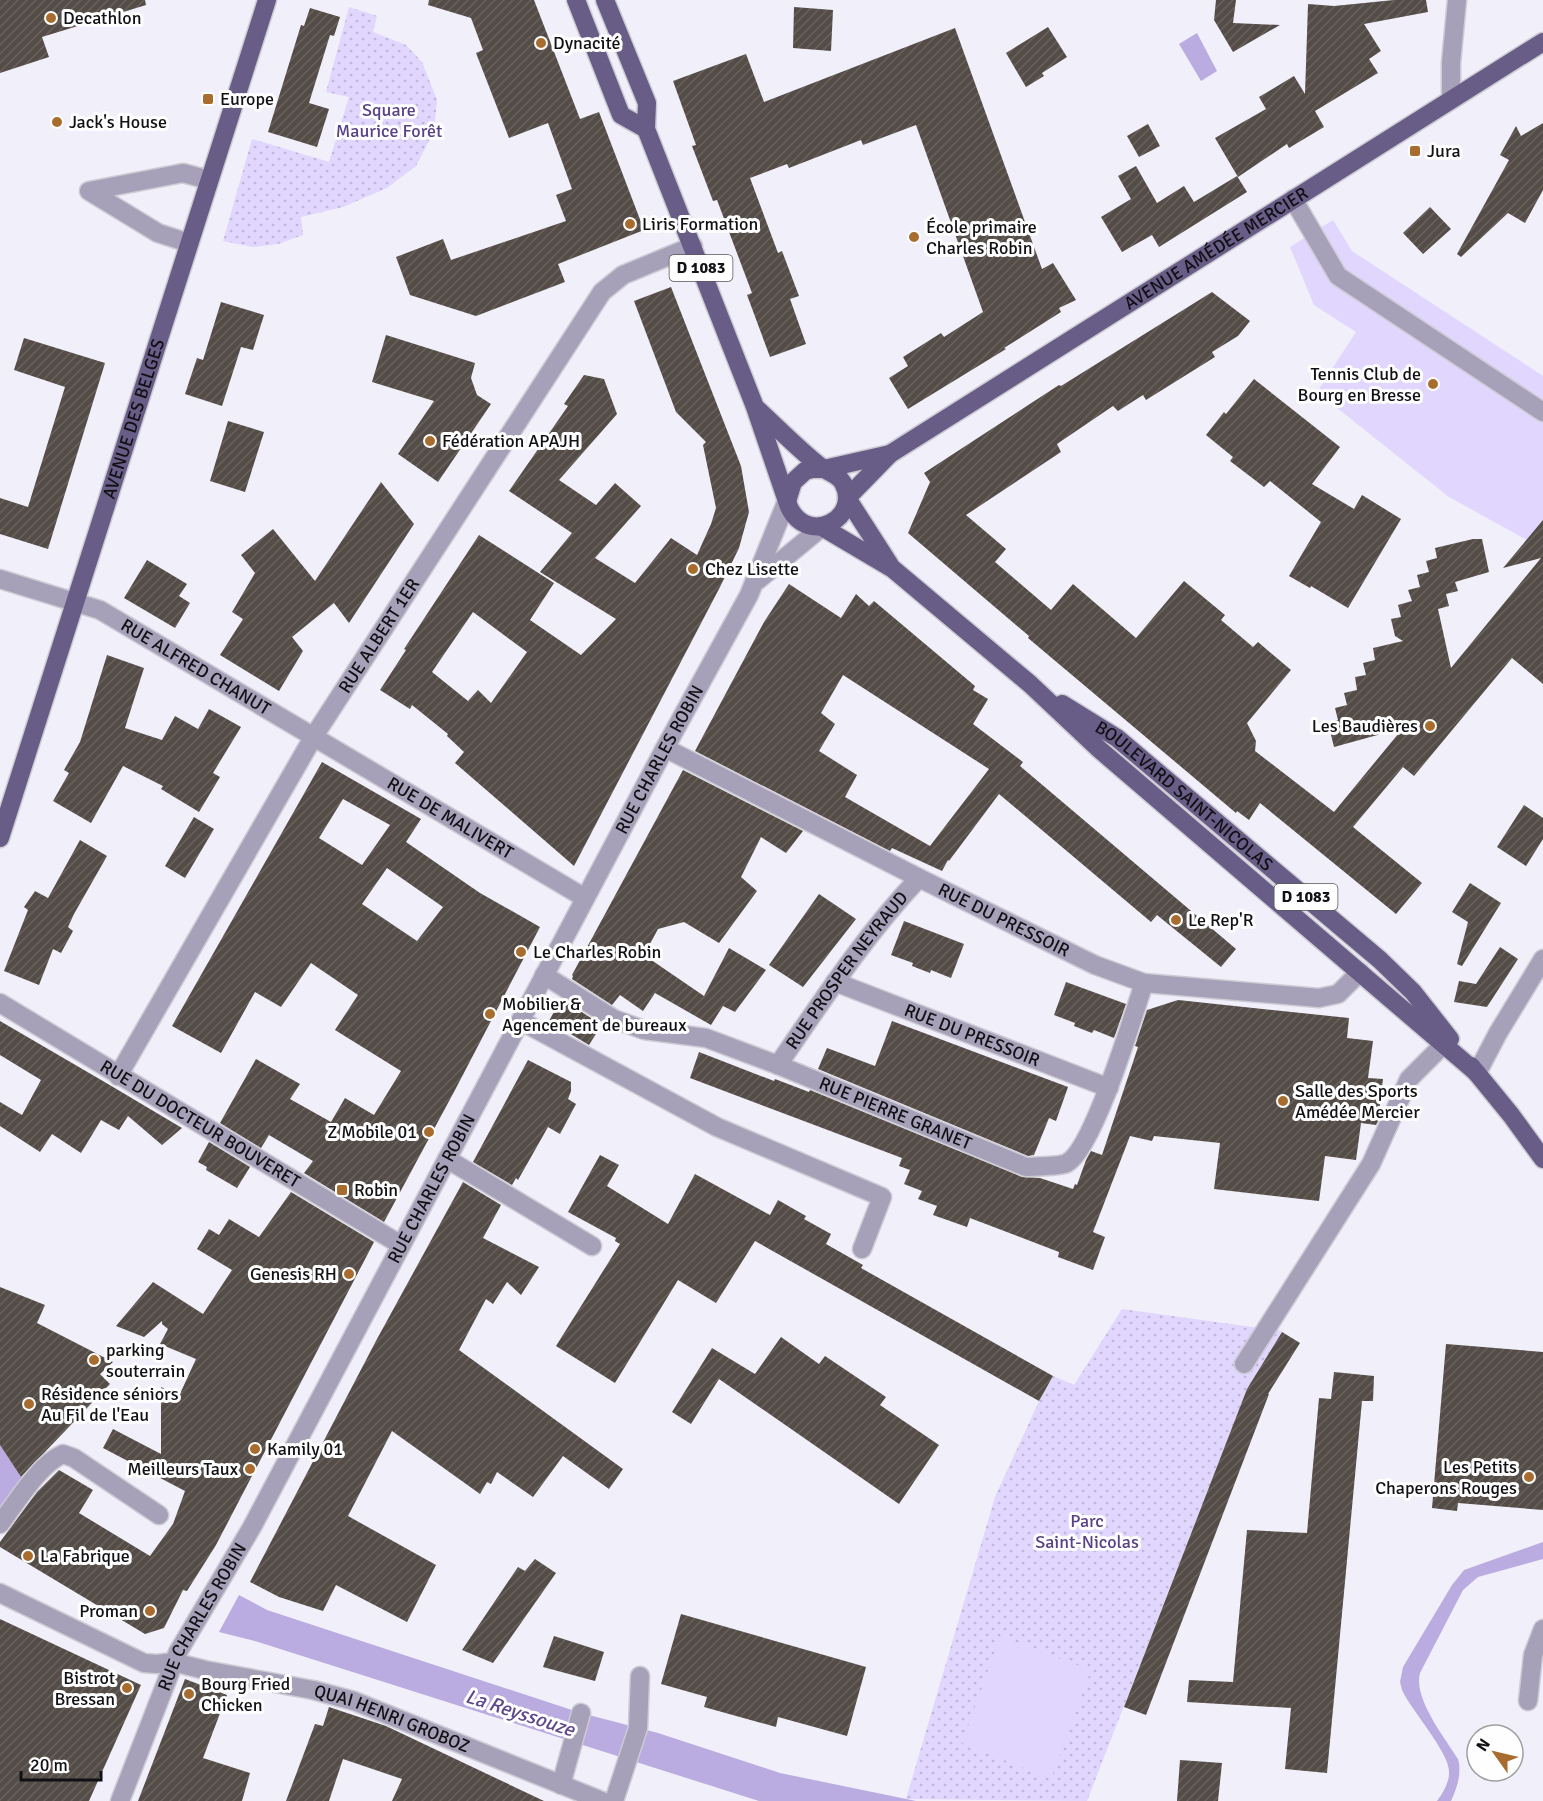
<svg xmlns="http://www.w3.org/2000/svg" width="1543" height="1801" font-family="Signika,sans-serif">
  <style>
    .park { fill: url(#park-dots) }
    .garden { fill: #e0d6fe }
    .water { fill: #baabe1 }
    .building { fill: url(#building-hatch); fill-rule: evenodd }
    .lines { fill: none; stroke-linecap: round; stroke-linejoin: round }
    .minor-casing { stroke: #cdcbd4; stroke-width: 21 }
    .major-casing { stroke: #cdcbd4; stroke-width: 21 }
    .minor { stroke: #a6a0b8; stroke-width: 18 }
    .major { stroke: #685d86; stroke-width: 18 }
    .poi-dot { fill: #a86d2e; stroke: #fefefe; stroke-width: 2 }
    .labels { text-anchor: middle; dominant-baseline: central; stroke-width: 6; stroke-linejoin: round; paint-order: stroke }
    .shield { fill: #fefefe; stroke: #58575a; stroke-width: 1.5 }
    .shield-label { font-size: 16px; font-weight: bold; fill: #111014 }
    .poi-label { font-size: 18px; fill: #111014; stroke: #fefefe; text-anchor: start }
    .park-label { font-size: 18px; fill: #584285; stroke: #fefefe }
    .street-label { font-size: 18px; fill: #111014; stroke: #fefefe }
    .water-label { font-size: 20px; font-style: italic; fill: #5e488b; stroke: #fefefe }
  </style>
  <defs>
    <pattern id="park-dots" width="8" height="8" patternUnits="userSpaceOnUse" patternTransform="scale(1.5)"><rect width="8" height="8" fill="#e0d6fe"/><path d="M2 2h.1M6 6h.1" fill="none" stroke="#bfb7d9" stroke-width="1.8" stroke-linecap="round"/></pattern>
    <pattern id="building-hatch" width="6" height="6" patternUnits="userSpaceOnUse" patternTransform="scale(1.5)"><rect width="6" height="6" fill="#544c46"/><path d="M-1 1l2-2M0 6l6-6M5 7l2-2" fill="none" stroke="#68615d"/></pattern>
  </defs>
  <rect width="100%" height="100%" fill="#f1eff9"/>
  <path class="park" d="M349,7L377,16L373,32L406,45L422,62L437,100L434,131L416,166L387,188L343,207L301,217L303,235L278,244L253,247L223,241L252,139L329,162L349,97L326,92Z
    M1122,1309L1282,1331L1247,1389L1087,1801L906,1799L995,1497L1039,1401L1053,1376L1074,1385Z"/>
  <path class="garden" d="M1333,220L1352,251L1543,376V553L1527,540L1449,497L1317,392L1356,332L1314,305L1290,247Z
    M1000,1637L1091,1670L1051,1779L962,1743Z"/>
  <path class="water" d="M1197,33L1217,71L1201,81L1179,44Z
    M0,1445L21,1477L25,1479L0,1511Z
    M1543,1542V1559L1478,1577L1463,1590L1420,1673C1413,1698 1445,1738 1458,1759C1462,1773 1457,1788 1451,1801H1437C1443,1793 1450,1781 1449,1771C1448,1751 1411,1710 1402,1690L1400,1682L1403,1667L1452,1585L1464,1570Z
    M239,1595L267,1610L581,1713L658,1733L780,1773L916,1801H759L255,1641L219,1632Z"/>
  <path class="building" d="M0,0H145L146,5L42,37L49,57L0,73Z
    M429,0H534L580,119L599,112L644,230L558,264L565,282L476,316L410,295L396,257L443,239L451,260L566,221L556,195L572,189L548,123L509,138L476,53L483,50L471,18L428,5Z
    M1216,0H1236L1233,23L1280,25L1233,52L1214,20Z
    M1394,0H1426L1428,12L1364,24L1381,51L1369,59L1378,73L1315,111L1324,127L1289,148L1287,144L1238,177L1215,138L1266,109L1259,97L1294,76L1305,94L1308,4L1334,6Z
    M794,7L833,10L831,51L793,48Z
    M310,8L340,17L334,36L330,35L309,103L329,109L317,147L268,132L301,25L304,26Z
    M1048,27L1067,57L1042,73L1044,76L1026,87L1006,53Z
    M955,28L1042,269L1053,263L1076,300L1059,308L1061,312L1004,348L1006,349L908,409L889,378L908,366L903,357L941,333L944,337L983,312L916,125L863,145L861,140L789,168L787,164L750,178L778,253L782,251L799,296L790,299L806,344L770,357L747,295L752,293L717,200L713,201L692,146L696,145L673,81L746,54L764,102Z
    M1543,123V190L1525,223L1508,213L1461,257L1457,254L1509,160L1500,155L1516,126L1521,136Z
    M1148,124L1160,146L1139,157L1127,136Z
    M1136,166L1157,203L1184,186L1194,202L1237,176L1247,192L1159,247L1152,235L1122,252L1101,217L1131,199L1118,176Z
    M1430,207L1451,229L1423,254L1403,233Z
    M671,287L741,466L749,512L739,548L720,587L574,866L455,763L464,752L447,736L448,734L412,705L410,709L380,690L406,650L404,649L479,535L554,583L530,620L581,655L616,619L540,572L572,533L509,491L568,406L564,404L584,375L604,379L617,414L559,480L596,505L615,483L641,506L595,558L635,583L671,538L697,555L711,524L716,508L703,445L706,442L676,412L634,301ZM473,612L527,652L491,703L478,690L468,701L432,672Z
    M1212,292L1250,321L1238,336L1212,352L1215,357L1146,400L1143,395L1118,411L1113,406L1057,444L1061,452L966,515L1006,549L995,562L1051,610L1073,584L1136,638L1184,581L1225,615L1221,620L1253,647L1258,642L1291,670L1247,723L1256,741L1255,751L1334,812L1403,728L1334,747L1328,723L1338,720L1335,708L1347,705L1344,693L1357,690L1355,677L1366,675L1363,663L1375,660L1373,648L1403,641L1395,636L1391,619L1401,617L1398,605L1412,601L1408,590L1420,587L1417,575L1429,572L1426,561L1437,558L1435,548L1473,539H1482L1489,572L1455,582L1458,591L1446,594L1449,606L1438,609L1451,668L1541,558L1503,568L1543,520V684L1512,658L1414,776L1403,767L1353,827L1422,883L1396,914L1260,803L1249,820L1237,811L1236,813L1028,638L1029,636L908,533L930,482L924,473L1059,385L1061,386Z
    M221,302L264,315L253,350L241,347L222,406L185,394L197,358L203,360Z
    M386,335L475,363L471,378L477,395L491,404L438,482L398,454L434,401L372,382Z
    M24,338L105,363L48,549L0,534V498L28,507L65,387L14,370Z
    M1254,379L1340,447L1312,484L1354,509L1362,495L1401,519L1348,608L1311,586L1310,588L1289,576L1321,522L1270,481L1264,487L1230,461L1233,457L1206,435L1224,412L1226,414Z
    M228,421L264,432L245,492L210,481Z
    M381,482L414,524L349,623L334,603L292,637L303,651L279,691L220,655L243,619L232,612L255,573L241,555L273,529L315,581Z
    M147,560L187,584L179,596L190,603L175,628L124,598Z
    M789,584L841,618L856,594L869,606L874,601L975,686L973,690L988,699L973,724L1023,762L1020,766L1236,949L1221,967L1157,915L1151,922L999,794L949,861L948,860L942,871L892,848L890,851L695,751L764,622ZM843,675L989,769L930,846L845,797L857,775L819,751L835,724L821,713Z
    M107,655L144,668L125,728L162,740L175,716L198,729L209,709L241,727L213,773L220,777L199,812L161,789L163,786L123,766L91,823L53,801L69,773L64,770L80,742Z
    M322,762L421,819L406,842L480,893L540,927L455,1090L384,1222L304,1173L313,1161L269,1135L261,1148L220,1123L256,1059L300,1084L290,1099L331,1122L345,1098L374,1115L401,1071L335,1030L358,995L311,963L281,1007L255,992L221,1053L172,1026ZM343,799L390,825L362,865L319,838ZM387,868L443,907L417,941L362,904Z
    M683,770L803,831L786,853L761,837L741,877L757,891L719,943L684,922L658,929L644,955L704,996L729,948L766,970L735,1012L723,1006L711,1025L655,993L643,1011L620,995L612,1005L572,979L573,976L572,975Z
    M1524,805L1543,818V839L1526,866L1497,847Z
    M194,817L214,829L185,878L165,866Z
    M80,840L107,856L74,914L68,927L73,931L61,953L53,949L39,985L4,971L28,910L24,907L35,891L48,898Z
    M1470,883L1501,903L1462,966L1457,964L1468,922L1452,912Z
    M819,894L856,919L803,987L769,965Z
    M904,921L964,944L951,978L931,970L930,973L912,966L913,963L891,955Z
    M1500,947L1518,959L1487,1007L1454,1002L1459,981L1476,984Z
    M1066,982L1126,1004L1114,1038L1094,1030L1092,1033L1074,1026L1075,1023L1054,1015Z
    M561,999L599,1023L596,1027L599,1029L589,1045L549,1021Z
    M1178,1000L1349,1018L1347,1038L1373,1041L1368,1078L1383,1079L1378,1121L1376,1125L1361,1123L1356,1160L1325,1156L1319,1201L1214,1189L1220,1143L1154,1136L1152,1141L1130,1136L1093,1232L1105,1237L1093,1270L1058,1257L1059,1252L970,1218L967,1227L933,1215L937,1206L918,1199L922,1191L904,1184L910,1170L899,1166L902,1158L690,1078L699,1052L774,1081L775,1079L809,1092L810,1090L1022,1177L1040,1178L1073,1189L1075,1184L1077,1185L1086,1160L1091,1151L1102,1155L1138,1047L1135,1046L1147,1010Z
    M0,1021L108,1084L182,1128L162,1145L128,1116L119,1130L101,1120L81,1153L52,1134L40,1152L0,1126V1102L22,1115L41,1080L0,1055Z
    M892,1021L1068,1087L1056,1121L1049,1118L1034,1155L1028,1156L818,1069L827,1048L875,1066Z
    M528,1060L571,1082V1091L568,1099L576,1104L560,1134L548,1127L518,1180L516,1178L512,1185L473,1162Z
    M209,1142L250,1167L237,1188L206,1170L207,1167L198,1162Z
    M600,1155L619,1165L607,1186L668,1224L695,1174L770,1215L778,1200L806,1216L804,1219L831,1234L826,1244L863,1265L861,1268L1053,1376L1039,1401L755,1241L716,1303L678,1280L615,1383L556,1346L620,1244L615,1241L616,1238L568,1212Z
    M463,1182L501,1205L483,1238L539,1267L521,1295L507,1282L493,1304L486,1299L459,1350L623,1469L609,1489L563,1456L533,1497L497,1472L491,1484L487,1482L480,1494L392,1431L348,1516L436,1565L407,1622L336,1585L323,1611L279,1597L250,1582L377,1339Z
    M291,1192L374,1242L216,1545L187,1591L183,1590L164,1628L145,1634L0,1547V1542L37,1492L59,1470L93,1490L79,1513L150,1556L173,1524L185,1491L103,1448L113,1429L161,1454V1387L179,1396L196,1359L160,1344L168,1329L162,1324V1321L144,1337L116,1326L153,1282L203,1314L232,1270L197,1249L209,1229L219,1235L229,1219L259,1237Z
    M0,1287L45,1305L37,1323L113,1362L100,1374L110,1384L21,1477L0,1445Z
    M1282,1332L1300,1343L1268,1394H1269L1146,1715L1124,1707L1247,1389Z
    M781,1337L819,1364L825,1356L886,1397L880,1405L939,1445L899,1504L719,1379L691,1424L672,1412L712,1348L755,1374Z
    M1446,1344L1543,1352V1510L1458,1503L1457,1511L1432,1508Z
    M1334,1372L1374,1376L1373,1401H1362L1327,1773L1285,1769L1291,1708L1187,1702L1189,1680L1233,1682L1247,1530L1307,1533L1319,1398L1331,1399Z
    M535,1559L556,1573L493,1663L462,1650L518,1567L525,1571Z
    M681,1614L866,1667L847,1736L778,1717L776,1727L704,1707L707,1697L661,1684Z
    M0,1619L141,1685L89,1801H0Z
    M554,1636L604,1652L595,1681L543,1667Z
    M185,1679L227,1695L203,1758L250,1773L242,1801H138Z
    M329,1707L386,1726L544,1801H392L402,1779L343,1759L329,1801H286L315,1724L323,1726Z
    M1180,1760L1222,1763L1218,1801H1177Z"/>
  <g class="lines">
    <defs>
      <g id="minor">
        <path d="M1451,99V63L1457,0"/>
        <path d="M1293,199L1338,276L1543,412"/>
        <path d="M189,243L158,233L89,191L183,173L209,180"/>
        <path id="s1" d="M0,579L100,610L585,898"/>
        <path d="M758,580L822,527"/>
        <path id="s2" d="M665,748L919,878L1095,965L1144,983L1319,998L1338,994L1360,972"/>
        <path id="s3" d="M544,975L614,1019L644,1030L706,1038L778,1065L1026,1167C1036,1166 1059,1167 1067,1163C1094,1148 1133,1016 1144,983"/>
        <path id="s4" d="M835,982L1109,1088"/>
        <path id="s5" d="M0,1003L401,1245"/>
        <path d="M521,1021L717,1127L882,1197L862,1249"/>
        <path id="s6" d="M778,1065C822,1001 865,935 919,878"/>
        <path d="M1477,1073L1498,1033L1543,959"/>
        <path id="s7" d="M118,1076L314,736L602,292L623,275L693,246"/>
        <path d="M447,1159L592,1246"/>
        <path d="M1244,1364L1371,1164L1409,1079L1444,1044"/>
        <path d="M0,1524C16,1503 39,1464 63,1454L74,1458L159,1515"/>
        <path id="s8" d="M0,1593L144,1663L157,1664L173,1662L205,1670L313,1690L354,1701L602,1801"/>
        <path d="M1528,1701L1533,1655L1543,1629"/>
        <path d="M561,1785L581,1713"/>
        <path id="s9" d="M120,1801L178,1652L252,1527L665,748L749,595L788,498"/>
        <path d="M614,1801L638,1728L640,1676"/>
      </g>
      <g id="major">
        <path d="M576,0L621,115L646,129"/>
        <path d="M605,0L647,103L646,129L755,407L789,507C808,547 862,518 843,483C838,474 829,473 821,467C798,449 777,427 755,407"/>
        <path d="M788,498L793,482L805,471L812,469H824L890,454"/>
        <path id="s10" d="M847,498L890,454L1543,42"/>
        <path d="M847,498L890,565"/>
        <path d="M822,527L893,569L1030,684L1099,749L1477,1073"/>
        <path id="s11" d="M1062,704L1117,738L1380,960L1413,992L1450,1039"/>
        <path id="s12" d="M0,838L267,0"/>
        <path d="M1471,1066L1511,1115L1543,1159"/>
      </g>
    </defs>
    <use href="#minor" class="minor-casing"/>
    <use href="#major" class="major-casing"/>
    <use href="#minor" class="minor"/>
    <use href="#major" class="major"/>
  </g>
  <g class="poi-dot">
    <circle cx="51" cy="18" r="6"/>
    <circle cx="541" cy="43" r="6"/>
    <rect x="202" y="93" width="12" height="12" rx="3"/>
    <circle cx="57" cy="122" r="6"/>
    <rect x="1409" y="145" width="12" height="12" rx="3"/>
    <circle cx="630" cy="224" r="6"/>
    <circle cx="914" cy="237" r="6"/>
    <circle cx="1433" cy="384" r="6"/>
    <circle cx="430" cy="441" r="6"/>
    <circle cx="693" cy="569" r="6"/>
    <circle cx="1430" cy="726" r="6"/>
    <circle cx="1176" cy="920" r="6"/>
    <circle cx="521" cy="952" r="6"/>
    <circle cx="490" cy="1014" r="6"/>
    <circle cx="1283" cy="1101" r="6"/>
    <circle cx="429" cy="1132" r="6"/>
    <rect x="336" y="1184" width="12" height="12" rx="3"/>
    <circle cx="349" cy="1274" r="6"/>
    <circle cx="94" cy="1360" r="6"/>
    <circle cx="29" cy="1404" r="6"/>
    <circle cx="255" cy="1449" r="6"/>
    <circle cx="250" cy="1469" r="6"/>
    <circle cx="1529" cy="1477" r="6"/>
    <circle cx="28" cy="1556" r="6"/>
    <circle cx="150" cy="1611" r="6"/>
    <circle cx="127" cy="1688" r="6"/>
    <circle cx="189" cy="1694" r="6"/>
  </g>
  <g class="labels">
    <g class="shield">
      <rect x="669.5" y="255" width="63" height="26" rx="4.5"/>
      <rect x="1274.5" y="884" width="63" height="26" rx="4.5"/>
    </g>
    <g class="shield-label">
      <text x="701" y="268">D 1083</text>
      <text x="1306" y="897">D 1083</text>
    </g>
    <g class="poi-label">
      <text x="63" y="18">Decathlon</text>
      <text x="553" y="43">Dynacité</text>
      <text x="220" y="99">Europe</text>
      <text x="69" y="122">Jack's House</text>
      <text x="1427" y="151">Jura</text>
      <text x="642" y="224">Liris Formation</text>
      <text x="926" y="227">École primaire<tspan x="926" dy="21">Charles Robin</tspan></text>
      <text x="1421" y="374" text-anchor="end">Tennis Club de<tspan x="1421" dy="21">Bourg en Bresse</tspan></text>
      <text x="442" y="441">Fédération APAJH</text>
      <text x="705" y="569">Chez Lisette</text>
      <text x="1418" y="726" text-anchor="end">Les Baudières</text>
      <text x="1188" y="920">Le Rep'R</text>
      <text x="533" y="952">Le Charles Robin</text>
      <text x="502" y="1004">Mobilier &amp;<tspan x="502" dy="21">Agencement de bureaux</tspan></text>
      <text x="1295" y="1091">Salle des Sports<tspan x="1295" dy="21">Amédée Mercier</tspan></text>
      <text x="417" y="1132" text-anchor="end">Z Mobile 01</text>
      <text x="354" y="1190">Robin</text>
      <text x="337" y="1274" text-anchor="end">Genesis RH</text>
      <text x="106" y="1350">parking<tspan x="106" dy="21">souterrain</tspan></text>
      <text x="41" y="1394">Résidence séniors<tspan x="41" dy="21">Au Fil de l'Eau</tspan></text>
      <text x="267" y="1449">Kamily 01</text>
      <text x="1517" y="1467" text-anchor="end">Les Petits<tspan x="1517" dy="21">Chaperons Rouges</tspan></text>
      <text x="238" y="1469" text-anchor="end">Meilleurs Taux</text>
      <text x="40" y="1556">La Fabrique</text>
      <text x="138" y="1611" text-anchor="end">Proman</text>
      <text x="115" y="1678" text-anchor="end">Bistrot<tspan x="115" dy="21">Bressan</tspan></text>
      <text x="201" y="1684">Bourg Fried<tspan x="201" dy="21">Chicken</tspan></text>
    </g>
    <g class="park-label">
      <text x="389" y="110">Square<tspan x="389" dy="21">Maurice Forêt</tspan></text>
      <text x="1087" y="1521">Parc<tspan x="1087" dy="21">Saint-Nicolas</tspan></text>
    </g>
    <g class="street-label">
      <text stroke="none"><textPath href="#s10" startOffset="447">AVENUE AMÉDÉE MERCIER</textPath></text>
      <text stroke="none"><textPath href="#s12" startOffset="440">AVENUE DES BELGES</textPath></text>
      <text stroke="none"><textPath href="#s7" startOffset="512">RUE ALBERT 1ER</textPath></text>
      <text stroke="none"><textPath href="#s1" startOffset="216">RUE ALFRED CHANUT</textPath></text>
      <text stroke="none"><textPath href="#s9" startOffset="1174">RUE CHARLES ROBIN</textPath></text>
      <text stroke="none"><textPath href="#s11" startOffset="153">BOULEVARD SAINT-NICOLAS</textPath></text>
      <text stroke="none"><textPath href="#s1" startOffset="512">RUE DE MALIVERT</textPath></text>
      <text stroke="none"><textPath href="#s2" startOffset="380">RUE DU PRESSOIR</textPath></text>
      <text stroke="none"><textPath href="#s6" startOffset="117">RUE PROSPER NEYRAUD</textPath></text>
      <text stroke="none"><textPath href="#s4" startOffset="147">RUE DU PRESSOIR</textPath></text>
      <text stroke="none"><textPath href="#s3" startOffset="381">RUE PIERRE GRANET</textPath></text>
      <text stroke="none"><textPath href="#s5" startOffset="234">RUE DU DOCTEUR BOUVERET</textPath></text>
      <text stroke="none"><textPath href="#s9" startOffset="688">RUE CHARLES ROBIN</textPath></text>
      <text stroke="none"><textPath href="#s9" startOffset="202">RUE CHARLES ROBIN</textPath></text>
      <text stroke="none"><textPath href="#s8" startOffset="416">QUAI HENRI GROBOZ</textPath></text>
    </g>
    <g class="water-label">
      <text transform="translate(520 1713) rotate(18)">La Reyssouze</text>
    </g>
  </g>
  <g transform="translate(1495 1753) rotate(304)"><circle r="28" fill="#fefefe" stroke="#9f9fa0" stroke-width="1.5"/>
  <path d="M0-4.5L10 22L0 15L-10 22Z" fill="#a86d2e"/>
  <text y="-9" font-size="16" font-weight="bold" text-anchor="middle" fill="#111014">N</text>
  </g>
  <path d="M21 1771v9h80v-9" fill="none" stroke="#111014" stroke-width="3"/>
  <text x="30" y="1771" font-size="18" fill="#111014" stroke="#fefefe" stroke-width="4.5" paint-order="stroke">20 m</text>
</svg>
